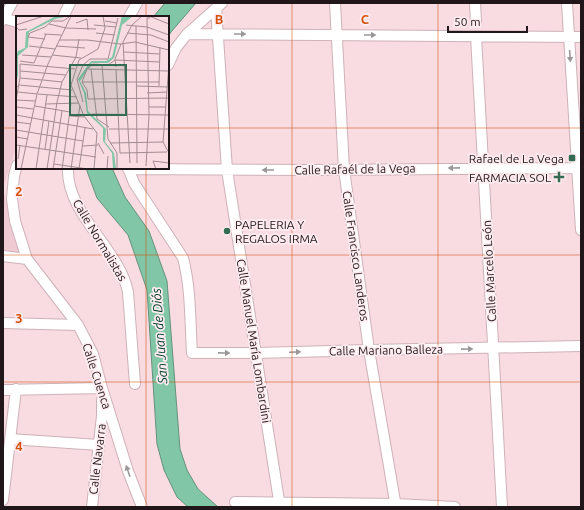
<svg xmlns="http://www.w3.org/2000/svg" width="584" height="510" font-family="Ubuntu,sans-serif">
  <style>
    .built { fill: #efcad2 }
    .water { fill: #81c6a6; stroke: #64927c }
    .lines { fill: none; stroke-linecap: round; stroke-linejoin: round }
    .minor-casing { stroke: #ceb2b8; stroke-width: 12 }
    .minor { stroke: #fff; stroke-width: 10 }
    .oneway { fill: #9b9798 }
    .grid { fill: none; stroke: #d4520d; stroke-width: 1; stroke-opacity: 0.55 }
    .poi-dot { fill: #336b53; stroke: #feecf0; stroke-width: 1.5 }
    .labels { text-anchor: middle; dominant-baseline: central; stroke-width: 3.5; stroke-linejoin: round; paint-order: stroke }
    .poi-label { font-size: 12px; fill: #21171a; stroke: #feecf0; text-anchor: end }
    .street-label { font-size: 12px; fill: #21171a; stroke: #feecf0 }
    .water-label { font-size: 13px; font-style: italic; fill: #003d29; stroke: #feecf0 }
    .inset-road { fill: none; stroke: #a38d92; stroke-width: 1 }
    .view { fill: #336b53; fill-opacity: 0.15; stroke: #336b53; stroke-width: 2 }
    .inset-edge { fill: none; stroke: #21171a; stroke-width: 2 }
    .grid-label { font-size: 13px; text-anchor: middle; font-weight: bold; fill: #d4520d; stroke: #feecf0; stroke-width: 3.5; stroke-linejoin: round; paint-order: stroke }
  </style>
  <rect width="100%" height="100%" fill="#f9dbe2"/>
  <path class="built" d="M17,22V145L3,188L20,255L3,254V23Z"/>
  <path class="water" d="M165,3H196L171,32L168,37V17H153Z
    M87,168H112L125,197L149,231L167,281L180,449L187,470L198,489L218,507H188L177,497L164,470L157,444L147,290L128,235L97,198L87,171Z"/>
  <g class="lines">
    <defs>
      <path id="minor" d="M335,3L344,169L369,350L396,507
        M475,3L476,21
        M567,3L581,230
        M216,8L227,170L280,507
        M63,17L70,3
        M129,17L137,3
        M3,18L17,22
        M3,20L12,3
        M187,34L581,37
        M476,36L502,507
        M168,65L176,48L187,34L222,3
        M17,165L14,176L12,199L15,221L27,259L78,325L93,354L102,388L128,471L142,507
        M68,168C66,214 119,248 128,292L135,384
        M128,168L134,183L183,258C191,288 190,321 192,353H256L369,350L581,346
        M128,169L319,170L581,168
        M3,256L27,259
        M3,323L78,325
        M3,390L102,388
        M10,439L99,445
        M3,500L16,389
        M235,502L396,504L455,507
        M92,507L102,416V400"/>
    </defs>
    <use href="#minor" class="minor-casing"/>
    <use href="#minor" class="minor"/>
  </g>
  <defs><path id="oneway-solid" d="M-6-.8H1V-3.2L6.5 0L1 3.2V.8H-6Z"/></defs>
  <g class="oneway">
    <use href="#oneway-solid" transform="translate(240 34)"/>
    <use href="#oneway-solid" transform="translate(370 35)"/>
    <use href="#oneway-solid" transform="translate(570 56) rotate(86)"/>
    <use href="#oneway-solid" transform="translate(454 168) rotate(179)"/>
    <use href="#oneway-solid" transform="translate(268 170) rotate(180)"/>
    <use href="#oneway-solid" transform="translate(467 349) rotate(-1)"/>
    <use href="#oneway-solid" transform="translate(295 352) rotate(-2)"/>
    <use href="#oneway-solid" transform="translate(224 353) rotate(1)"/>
    <use href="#oneway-solid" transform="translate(128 471) rotate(-109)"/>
  </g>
  <path class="grid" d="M146,3V17M292,3V507M438,3V507M3,128H17M168,128H581M146,168V507M3,255H581M3,382H581"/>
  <g class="poi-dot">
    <rect x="568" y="154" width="8" height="8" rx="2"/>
    <path d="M557 171h4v4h4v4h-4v4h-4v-4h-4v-4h4z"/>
    <circle cx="227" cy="231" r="4"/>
  </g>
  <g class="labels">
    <g class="poi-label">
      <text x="564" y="158">Rafael de La Vega</text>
      <text x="551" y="177">FARMACIA SOL</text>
      <text x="235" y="224" text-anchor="start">PAPELERIA Y<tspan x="235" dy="14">REGALOS IRMA</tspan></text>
    </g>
    <g class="street-label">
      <text transform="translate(355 169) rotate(-1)">Calle Rafaél de la Vega</text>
      <text transform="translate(100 240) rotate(59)">Calle Normalistas</text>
      <text transform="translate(356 256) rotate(82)">Calle Francisco Landeros</text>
      <text transform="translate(489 271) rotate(-93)">Calle Marcelo León</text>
      <text transform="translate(254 341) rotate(81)">Calle Manuel María Lombardini</text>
      <text transform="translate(386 350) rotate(-1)">Calle Mariano Balleza</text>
      <text transform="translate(97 376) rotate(72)">Calle Cuenca</text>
      <text transform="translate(97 459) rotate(-83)">Calle Navarra</text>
    </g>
    <g class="water-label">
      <text transform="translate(159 336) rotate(-94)">San Juan de Diós</text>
    </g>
  </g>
  <g transform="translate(16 16)">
    <rect width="153" height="153" fill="#f9dbe2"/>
    <path d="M53,0L39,3L13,16L12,31L2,40V59L0,69V40L2,35L9,32L10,16L38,1ZM106,0H117L106,9L98,42L92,47H76L64,65L70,77L72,95L90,113L89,126L98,137L100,153H97L96,137L87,125V112L71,97L68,77L62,63L75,45H90L96,41Z" fill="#81c6a6"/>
    <path class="inset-road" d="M133,0L153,8M89,5L101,7M60,7L71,3L72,14M33,8L50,12L80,13M0,9L28,0M78,9L100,11M110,9L131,11L153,19M120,10L121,147M0,11L3,14L11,13M80,17L99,19M111,17L135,19L153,26M28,18L45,19M29,23L12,21L14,17L29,11L36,5H47L53,1M43,24H71L104,28L119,26L153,34M13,30L39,33M40,30L69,32M108,36L144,38M6,39L35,41M36,39L65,42M99,44L92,49L77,48L71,53L66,66L71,74L72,83L153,82M99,44L144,46M4,45L18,47M18,47L30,18M153,48L147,126L153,137M86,49L92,123L101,137M100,51L99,43L105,28M72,53L153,55M75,53L81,103L93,111M100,53L104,137M4,55L50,59M4,62L26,64M27,64L46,66M66,66H143M120,70L153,71M143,70L144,31M0,72L3,69L56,74M2,76L21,78M131,77L151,76M22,78L61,81M0,84L4,62V48L59,53M0,84L19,85M67,86L61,63L67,49L74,43H92L102,2M30,88L63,87M19,90L54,96M0,91L17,93M133,91H150M76,98L153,99M0,99L77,113M54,100L68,101M0,106L15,108M93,113H153M0,114L67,125M0,121L12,123M82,127L88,138M94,127L147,126M0,129L80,141M67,130L82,129M29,133L33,105M101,137V153M104,137L151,136M2,143L4,129M114,147L107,26L116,9L126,0M38,148L72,153M130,150L133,99L131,2H134M5,153L21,78L32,48L55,0M20,153L31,79M31,153L41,86L46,66L60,41L63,23M37,153L46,95M46,153L55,87M55,153L64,89M63,153L69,112M78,153L81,117L68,100L55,69L63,44L82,33L89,12L87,0M91,153L92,140M140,153L137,145L153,147"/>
    <path class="view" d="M54,49H110V99H54Z"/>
    <rect width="153" height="153" class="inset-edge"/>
  </g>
  <g class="grid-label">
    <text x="219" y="24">B</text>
    <text x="365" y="24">C</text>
    <text x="19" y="196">2</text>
    <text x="19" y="323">3</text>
    <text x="19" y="451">4</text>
  </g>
  <rect width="584" height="510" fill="none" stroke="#21171a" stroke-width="8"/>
  <path d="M448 26v6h79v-6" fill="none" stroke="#21171a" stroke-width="2"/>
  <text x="454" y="26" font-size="12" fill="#21171a" stroke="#feecf0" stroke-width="3" paint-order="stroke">50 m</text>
</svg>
